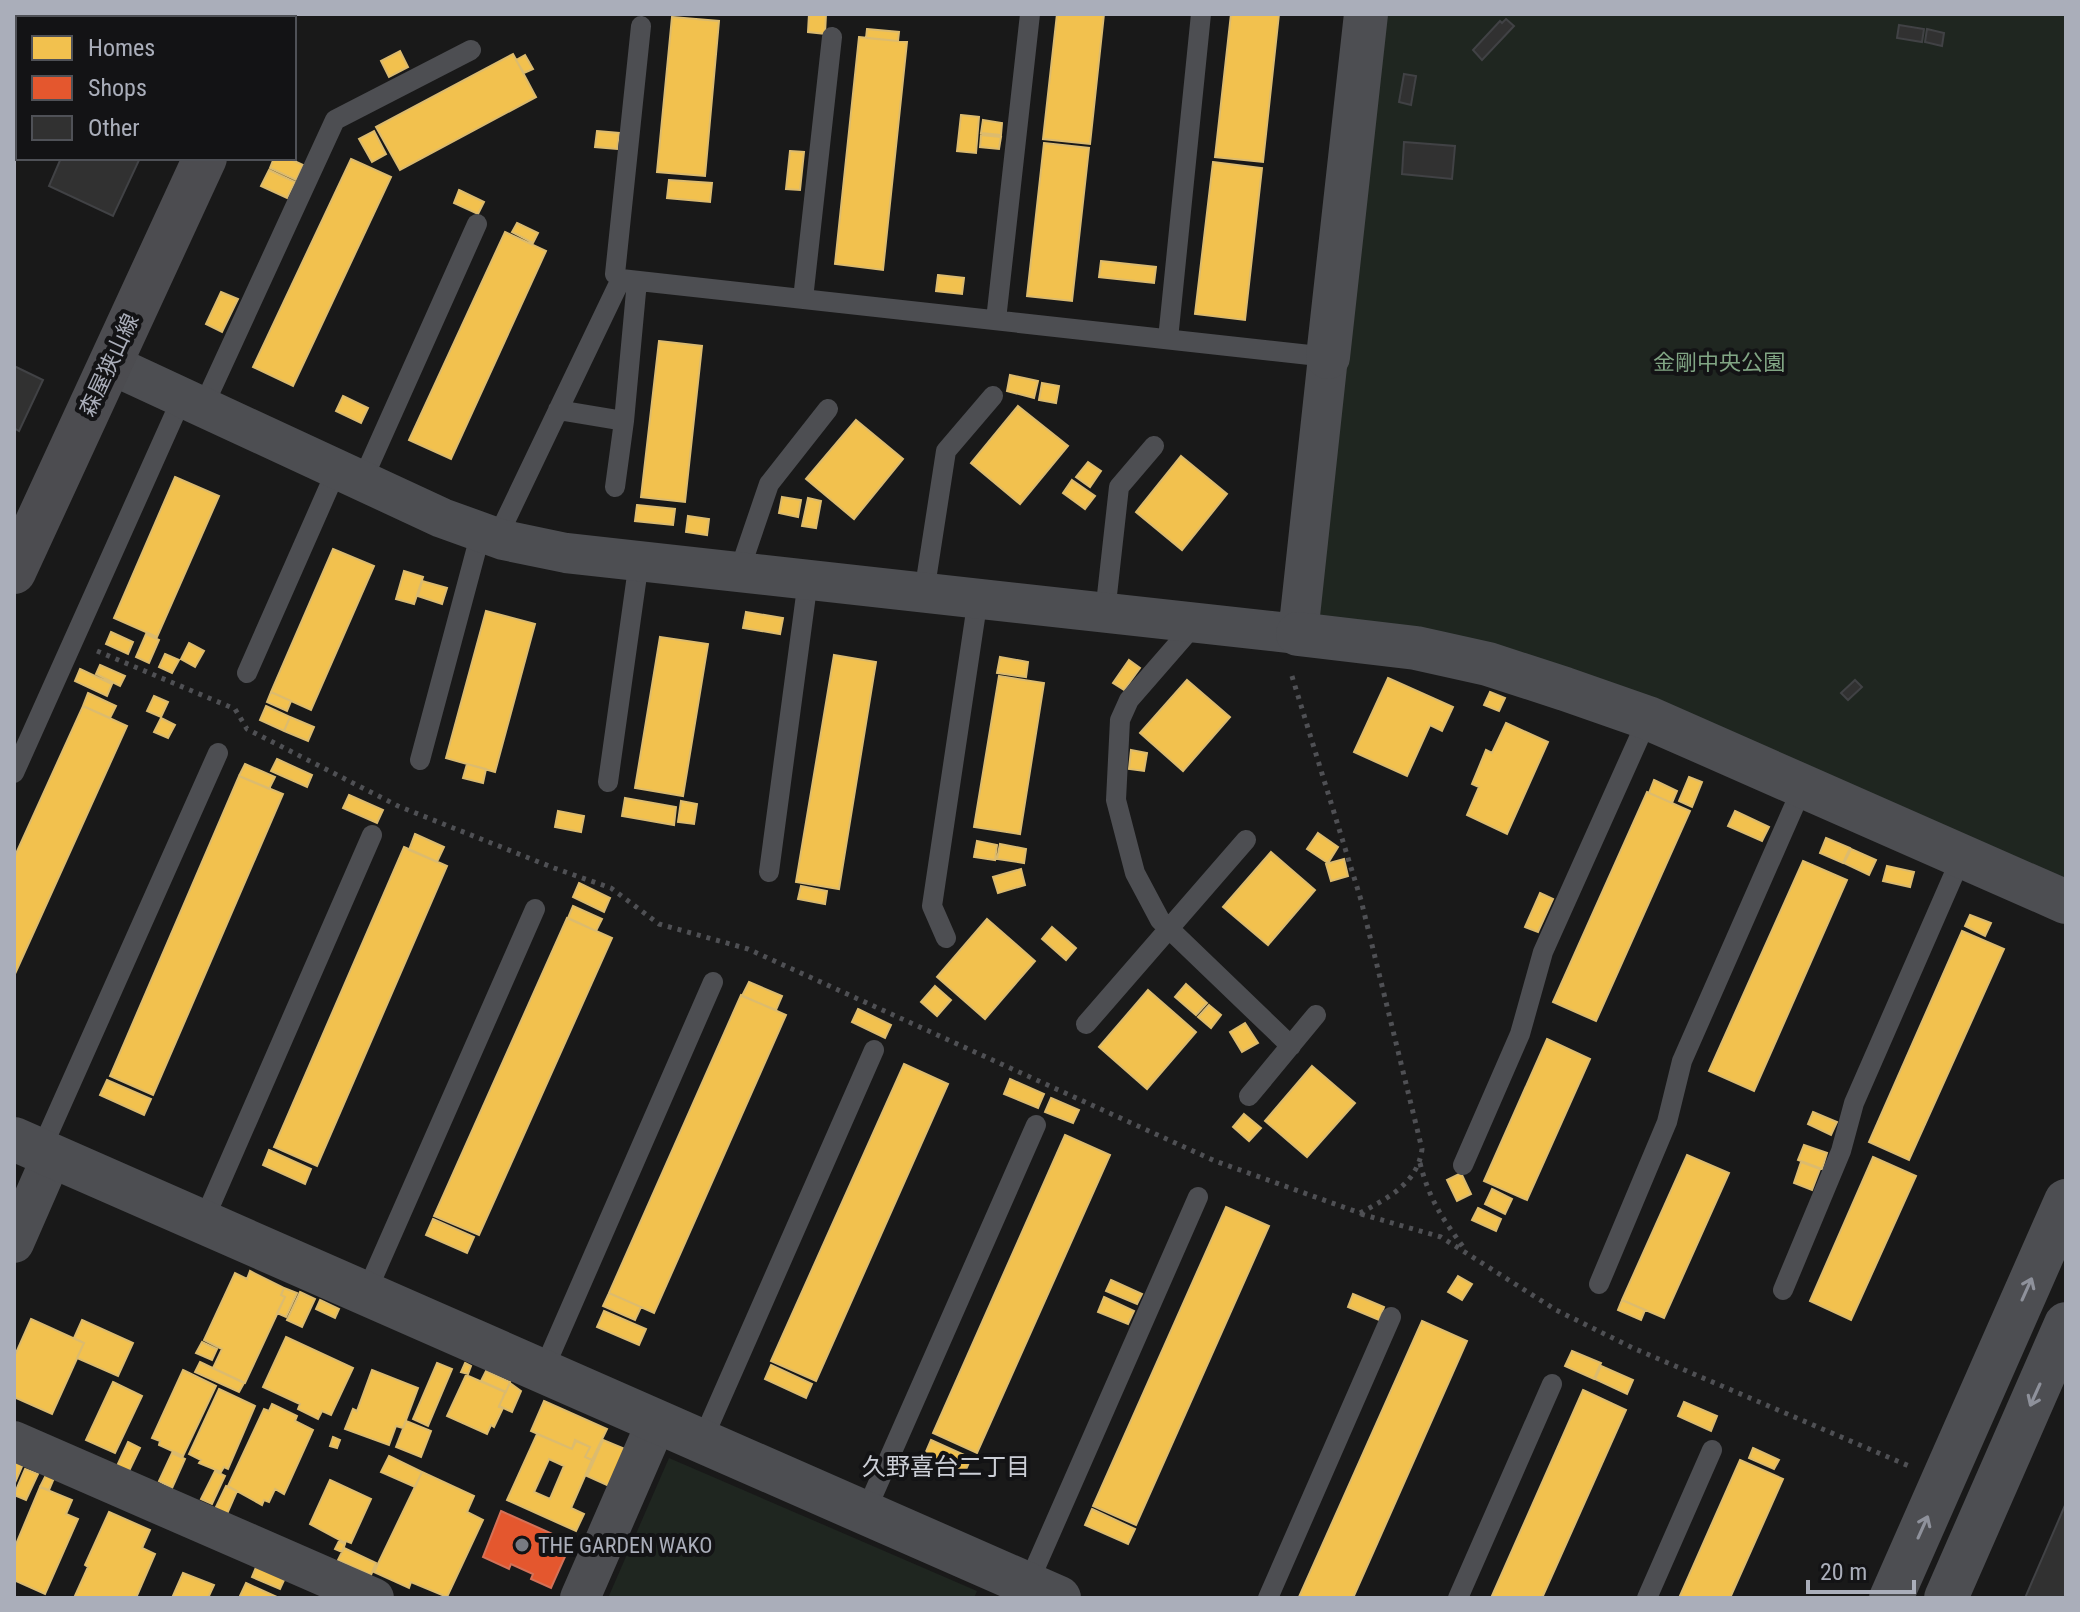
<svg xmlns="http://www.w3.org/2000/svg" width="2080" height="1612" font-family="'Roboto Condensed','Noto Sans JP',sans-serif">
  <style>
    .green { fill: #1f2620 }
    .homes { fill: #f2c14e; stroke: #dcbb6e; stroke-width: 2; fill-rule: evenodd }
    .shops { fill: #e4572e; stroke: #d37158; stroke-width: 2 }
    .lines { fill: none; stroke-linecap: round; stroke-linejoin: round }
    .river { stroke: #2b333b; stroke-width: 64 }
    .building { fill: #313131; stroke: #414245; stroke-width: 2 }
    .path { stroke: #4f5054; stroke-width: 5; stroke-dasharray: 4 6; stroke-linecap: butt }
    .service { stroke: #4d4e52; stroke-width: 20 }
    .minor { stroke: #4d4e52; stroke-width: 40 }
    .tertiary { stroke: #4d4e52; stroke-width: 44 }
    .secondary { stroke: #4c4c50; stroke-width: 44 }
    .oneway { stroke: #8e919b }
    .poi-dot { fill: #777a82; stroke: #131315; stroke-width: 3 }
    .labels { text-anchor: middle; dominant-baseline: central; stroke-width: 8; stroke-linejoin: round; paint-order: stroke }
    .park-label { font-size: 22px; fill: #81a584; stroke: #131315 }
    .street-label { font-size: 22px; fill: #aaaeba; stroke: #131315 }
    .poi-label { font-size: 22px; fill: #aaaeba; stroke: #131315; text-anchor: start }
    .neighbourhood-label { font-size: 24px; fill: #cbced6; stroke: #131315 }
  </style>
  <rect width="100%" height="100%" fill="#191919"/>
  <path class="green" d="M1381,14H2066V886L1313,618Z
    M669,1458L977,1591L974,1598H608Z"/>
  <path class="homes" d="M809,14H826L825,34L808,32Z
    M1057,14H1104L1090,144L1043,139Z
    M1231,14H1279L1263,162L1215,157Z
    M672,17L719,21L705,176L657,172Z
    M867,29L899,32L898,41L866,38Z
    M859,37L907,42L883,270L835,264Z
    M400,51L408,67L389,77L381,61Z
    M513,54L536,97L400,170L376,127Z
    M525,55L533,69L524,73L516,60Z
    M961,115L979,117L976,153L957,151Z
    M983,120L1002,123L1001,135L981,133Z
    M374,131L386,154L372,162L359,139Z
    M597,131L619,133L617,149L595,147Z
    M981,135L1001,137L999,149L980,147Z
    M1044,143L1089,148L1072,301L1027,296Z
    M790,151L804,152L800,190L786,189Z
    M274,158H288L303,165L296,180L270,168Z
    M351,159L391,177L293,386L253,367Z
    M1213,162L1262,168L1245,320L1195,314Z
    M269,170L295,182L287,198L261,186Z
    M669,180L712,183L710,202L667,198Z
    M459,190L484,202L478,214L454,203Z
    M517,223L538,233L533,243L512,232Z
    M505,232L546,251L451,459L409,440Z
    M1101,261L1156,267L1154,283L1099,277Z
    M938,275L964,278L962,294L936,291Z
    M221,292L238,299L222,332L206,324Z
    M659,341L702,346L685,502L641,497Z
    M1010,375L1038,381L1034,398L1007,391Z
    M1042,383L1059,386L1056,403L1039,400Z
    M343,396L368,408L361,423L336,411Z
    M1018,406L1068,446L1020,504L971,463Z
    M856,420L903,459L854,519L806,479Z
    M1181,456L1227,494L1182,550L1136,512Z
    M1088,462L1101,471L1090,487L1076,477Z
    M175,477L219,496L157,637L114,618Z
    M1072,480L1095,496L1085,509L1063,493Z
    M782,497L801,500L798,517L779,513Z
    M808,498L821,501L816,528L802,526Z
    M637,505L675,509L673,525L635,521Z
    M688,516L709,519L707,535L686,532Z
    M333,549L374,566L311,710L271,692Z
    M404,571L423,577L414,604L396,599Z
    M422,581L447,588L442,604L418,596Z
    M486,611L535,624L495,772L446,758Z
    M746,612L783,618L780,634L743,628Z
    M111,632L133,642L128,654L106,644Z
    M146,634L159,640L149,663L136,657Z
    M660,637L708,644L683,796L635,788Z
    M189,643L204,651L195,667L181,659Z
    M165,654L179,660L172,673L159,667Z
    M834,655L876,662L839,889L796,882Z
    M1000,657L1028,662L1026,677L997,673Z
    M1129,660L1140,668L1124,690L1113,683Z
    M100,665L125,676L120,686L96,674Z
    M80,669L112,684L107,696L75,681Z
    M999,676L1044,683L1020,834L974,827Z
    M1388,678L1453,707L1442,731L1430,725L1407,776L1354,752Z
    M1187,680L1230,717L1183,771L1140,733Z
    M271,692L291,701L287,711L267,702Z
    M1490,692L1505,698L1499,711L1484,705Z
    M88,693L116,706L110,718L83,706Z
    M154,696L168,702L161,717L147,711Z
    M83,706L127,726L14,976V858Z
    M266,706L290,717L284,731L260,720Z
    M290,717L314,727L308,741L284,731Z
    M161,718L175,725L168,738L154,732Z
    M1506,723L1548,742L1507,834L1467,815L1479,787L1472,784L1486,750L1492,753Z
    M1131,750L1147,753L1144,771L1129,769Z
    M277,759L312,775L307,787L271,771Z
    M245,764L275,777L269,789L239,776Z
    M467,764L486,769L483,783L463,778Z
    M239,776L283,794L153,1095L110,1076Z
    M1689,777L1702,782L1692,807L1679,801Z
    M1654,780L1677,791L1672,803L1649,793Z
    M1647,792L1690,811L1596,1021L1553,1002Z
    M349,795L383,810L377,823L343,808Z
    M625,798L676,807L674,825L622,816Z
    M681,801L697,804L694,824L678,822Z
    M558,811L584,816L581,832L555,827Z
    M1735,811L1769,827L1762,841L1728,826Z
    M1318,833L1338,847L1328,863L1307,849Z
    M415,834L444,847L437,862L409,850Z
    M1826,838L1850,848L1843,863L1820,853Z
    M977,841L997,845L995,860L974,857Z
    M1000,844L1026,849L1024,863L997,859Z
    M404,847L447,866L317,1166L274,1147Z
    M1851,849L1876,860L1869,875L1844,863Z
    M1271,852L1315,890L1268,945L1223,907Z
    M1344,859L1348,876L1331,881L1326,864Z
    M1803,861L1847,880L1754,1091L1709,1071Z
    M1887,866L1914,872L1910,887L1883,881Z
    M1021,869L1025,885L998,893L993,877Z
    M579,883L610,898L604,912L573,897Z
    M801,886L827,891L825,904L798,899Z
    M1540,893L1553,899L1538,932L1525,927Z
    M573,906L602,919L596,931L568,918Z
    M1970,915L1991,923L1985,936L1965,926Z
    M567,918L612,938L479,1235L434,1216Z
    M987,919L1035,961L985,1019L937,977Z
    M1052,927L1076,948L1066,960L1042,939Z
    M1962,931L2004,949L1909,1160L1869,1142Z
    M749,982L782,996L776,1010L742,996Z
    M1186,984L1207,1003L1196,1015L1175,997Z
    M935,986L951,1000L937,1016L921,1002Z
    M1148,990L1196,1032L1147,1089L1099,1047Z
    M741,995L786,1015L654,1313L609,1293Z
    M1209,1005L1221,1015L1211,1028L1198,1017Z
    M858,1009L891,1025L885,1038L852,1022Z
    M1245,1023L1258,1043L1242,1052L1230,1032Z
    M1547,1039L1590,1059L1527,1200L1484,1181Z
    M904,1064L948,1084L816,1381L771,1361Z
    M1312,1066L1355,1103L1307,1157L1265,1121Z
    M1010,1079L1044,1094L1038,1108L1004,1094Z
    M107,1080L151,1099L144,1115L100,1095Z
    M1051,1098L1079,1110L1073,1123L1045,1112Z
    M1813,1112L1837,1122L1831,1135L1808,1124Z
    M1244,1114L1261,1128L1249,1141L1233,1127Z
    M1065,1135L1110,1155L977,1453L933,1433Z
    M1804,1145L1827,1153L1822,1169L1798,1160Z
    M269,1150L311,1169L305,1184L263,1165Z
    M1687,1155L1729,1173L1664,1318L1622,1300Z
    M1873,1157L1916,1176L1851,1320L1810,1301Z
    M1801,1162L1820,1169L1812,1190L1794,1183Z
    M1461,1173L1471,1194L1457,1201L1447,1180Z
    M1492,1189L1512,1199L1505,1214L1485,1204Z
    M1226,1207L1269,1226L1136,1525L1093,1506Z
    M1478,1208L1501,1219L1496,1231L1472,1220Z
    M433,1219L474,1237L467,1253L426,1235Z
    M250,1271L284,1288L281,1295L285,1297L245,1383L213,1368L222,1349L204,1340L235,1273L247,1279Z
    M1458,1276L1472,1284L1462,1300L1448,1292Z
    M1111,1280L1142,1294L1137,1304L1106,1291Z
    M284,1288L297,1293L286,1317L277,1313L285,1297L281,1295Z
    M300,1292L315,1299L302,1327L287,1320Z
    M609,1293L641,1307L635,1320L603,1306Z
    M1353,1294L1384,1307L1379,1320L1348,1307Z
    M1104,1297L1134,1311L1128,1324L1098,1312Z
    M320,1300L339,1309L335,1318L316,1309Z
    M1622,1300L1645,1310L1641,1320L1618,1310Z
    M604,1311L646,1329L639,1345L597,1327Z
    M31,1319L84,1343L52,1414L14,1397V1352L16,1353Z
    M82,1320L133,1343L118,1376L77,1358L84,1343L74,1338Z
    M1422,1321L1467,1341L1353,1598H1302L1299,1597Z
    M286,1337L353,1368L331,1415L322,1411L318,1419L298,1409L300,1404L263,1387Z
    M202,1342L217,1349L212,1360L196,1353Z
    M1572,1351L1601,1363L1594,1379L1565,1366Z
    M200,1362L244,1383L239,1392L195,1372Z
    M437,1363L452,1369L428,1426L413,1419Z
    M465,1363L471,1366L468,1374L461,1372Z
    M771,1365L812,1384L806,1398L765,1379Z
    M1601,1366L1633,1380L1627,1394L1595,1379Z
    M183,1370L216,1386L183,1456L159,1445L160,1441L152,1438Z
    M372,1370L418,1388L403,1428L396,1426L389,1445L345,1429L353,1409L357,1411Z
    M486,1371L510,1382L506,1392L481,1381Z
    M466,1375L505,1392L499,1407L503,1408L494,1427L491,1425L487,1434L447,1416Z
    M113,1382L142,1396L115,1453L86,1440Z
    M510,1383L521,1391L512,1412L499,1406Z
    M219,1389L255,1406L228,1469L224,1467L221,1472L199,1463L201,1460L189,1454Z
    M1583,1390L1626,1410L1542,1598H1491Z
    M544,1401L607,1429L592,1460L585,1457L590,1447L575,1440L572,1449L531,1431Z
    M1684,1402L1717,1416L1711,1431L1678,1416Z
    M272,1404L297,1416L295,1421L313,1430L284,1494L275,1489L269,1502L264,1500L262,1505L228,1486L264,1409L269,1411Z
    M406,1421L431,1431L421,1457L396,1447Z
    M537,1434L572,1449L576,1441L590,1447L585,1457L592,1460L571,1508L584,1514L576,1531L507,1500ZM549,1459L564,1466L550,1499L534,1492Z
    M333,1437L340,1440L337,1448L330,1446Z
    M603,1440L625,1449L609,1486L587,1476Z
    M931,1440L971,1458L965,1472L925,1454Z
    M128,1442L140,1448L129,1471L117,1466Z
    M1753,1448L1779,1460L1774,1469L1749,1458Z
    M172,1453L185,1459L172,1488L159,1481Z
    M389,1456L422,1472L415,1487L381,1472Z
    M1740,1460L1783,1479L1730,1598H1679Z
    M14,1461L23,1464L14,1485Z
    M25,1469L38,1474L26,1500L14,1495Z
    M215,1471L225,1476L212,1504L201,1499Z
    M422,1472L474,1496L467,1512L483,1520L447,1597L411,1582L409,1588L374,1572Z
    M46,1475L54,1478L49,1490L40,1487Z
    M330,1480L371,1499L351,1543L346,1541L345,1543L310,1524Z
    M226,1486L237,1491L227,1514L215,1509Z
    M40,1487L72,1500L66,1514L78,1519L45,1594L14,1580V1549Z
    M1092,1509L1135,1529L1128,1544L1085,1525Z
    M109,1512L150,1530L142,1548L155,1554L136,1598H74L88,1567L85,1565Z
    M339,1541L345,1544L342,1552L335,1549Z
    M344,1548L376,1563L371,1575L338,1560Z
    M257,1565L285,1578L280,1589L252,1577Z
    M183,1573L214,1585L208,1598H172Z
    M246,1583L279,1598H239Z"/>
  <path class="shops" d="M501,1511L557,1536L554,1544L568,1550L551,1588L531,1579L533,1574L511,1564L509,1569L483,1557Z"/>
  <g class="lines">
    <path class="river" d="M30,18L35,14"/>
  </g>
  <path class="building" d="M1506,19L1514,26L1482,60L1473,50L1500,21L1502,23Z
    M1899,25L1924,29L1922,42L1897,38Z
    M1927,29L1944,33L1942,46L1925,42Z
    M1404,74L1416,76L1411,105L1399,102Z
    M18,85V151L14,154V89Z
    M1404,142L1455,146L1452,179L1402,174Z
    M61,158H140L113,216L49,186Z
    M14,366L43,380L19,431L14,428Z
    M1855,680L1862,687L1848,700L1841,693Z
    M2066,1503V1598H2025Z"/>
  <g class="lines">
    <path class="path" d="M97,651L235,709L247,729L398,806L554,868L611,888L659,924L748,949L1215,1161L1360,1213C1388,1198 1418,1183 1422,1149L1361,900L1291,673
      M1420,1163C1429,1199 1442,1218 1464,1248
      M1361,1214L1441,1237L1556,1310L1633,1348L1909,1466"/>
    <path class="service" d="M621,279L1328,357
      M621,279L615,274L641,26
      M803,299L832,37
      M996,320L1030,14
      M1168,339L1201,14
      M203,407L335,120L471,50
      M558,410L624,421
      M362,481L477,224
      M615,487L624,421L637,281
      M497,538L621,279
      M739,572L769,484L828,409
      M924,593L946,451L993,396
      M1105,613L1119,487L1154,446
      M1196,623L1129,700L1120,720L1116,800L1135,873L1160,920L1291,1046
      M247,673L337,469
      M420,760L481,532
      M14,773L182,398
      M608,782L639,561
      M769,872L808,580
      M946,938L932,906L978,598
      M1086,1024L1246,840
      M1249,1096L1316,1015
      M41,1150L218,753
      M1463,1165L1520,1034L1543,952L1648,718
      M203,1222L372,835
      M1599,1284L1667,1122L1682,1061L1803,786
      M1783,1290L1841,1151L1854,1103L1962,856
      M366,1293L535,909
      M543,1371L713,982
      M702,1441L874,1050
      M865,1513L1036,1125
      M1028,1584L1198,1197
      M1268,1598L1391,1317
      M1458,1598L1552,1384
      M1647,1598L1712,1450"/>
    <path class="minor" d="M110,364L442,518L503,540L566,553L1298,634L1328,357
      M14,1243L52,1156
      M14,1441L374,1598
      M580,1598L657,1421"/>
    <path class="tertiary" d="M164,18L193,14
      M14,65L18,61
      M1328,357L1366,14
      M1298,634L1416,648L1488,664L1565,689L1648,718L2066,902
      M14,1139L1059,1598
      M1891,1598L2066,1201
      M1946,1598L2066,1324"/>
    <path class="secondary" d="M269,18L271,14
      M14,572L205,158"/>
  </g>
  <defs><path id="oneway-shaft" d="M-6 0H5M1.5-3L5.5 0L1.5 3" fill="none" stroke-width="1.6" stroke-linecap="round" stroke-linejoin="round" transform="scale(2)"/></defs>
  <g class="oneway">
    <use href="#oneway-shaft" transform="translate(2027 1289) rotate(-66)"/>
    <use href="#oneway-shaft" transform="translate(2035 1395) rotate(114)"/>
    <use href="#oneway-shaft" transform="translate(1923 1527) rotate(-66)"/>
  </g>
  <circle class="poi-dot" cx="522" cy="1545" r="8"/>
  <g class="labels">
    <g class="park-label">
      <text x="1719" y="362">金剛中央公園</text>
    </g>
    <g class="street-label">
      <text transform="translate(109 365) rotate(-65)">森屋狭山線</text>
    </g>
    <g class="poi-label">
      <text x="538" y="1545">THE GARDEN WAKO</text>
    </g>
    <g class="neighbourhood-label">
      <text x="946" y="1467">久野喜台二丁目</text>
    </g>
  </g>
  <rect width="2080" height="1612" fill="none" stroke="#aaaeba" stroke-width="32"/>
  <rect x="16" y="16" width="280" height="144" fill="#131315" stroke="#4f5157" stroke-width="2"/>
  <rect x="32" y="36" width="40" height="24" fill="#f2c14e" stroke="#4f5157" stroke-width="2"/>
  <text x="88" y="56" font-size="24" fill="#aaaeba">Homes</text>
  <rect x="32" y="76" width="40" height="24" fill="#e4572e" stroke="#4f5157" stroke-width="2"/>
  <text x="88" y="96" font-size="24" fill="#aaaeba">Shops</text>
  <rect x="32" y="116" width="40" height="24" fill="#313131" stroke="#4f5157" stroke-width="2"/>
  <text x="88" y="136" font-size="24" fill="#aaaeba">Other</text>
  <path d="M1808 1580v12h106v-12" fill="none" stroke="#aaaeba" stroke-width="4"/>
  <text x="1820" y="1580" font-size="24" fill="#aaaeba" stroke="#131315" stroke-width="6" paint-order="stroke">20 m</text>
</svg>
